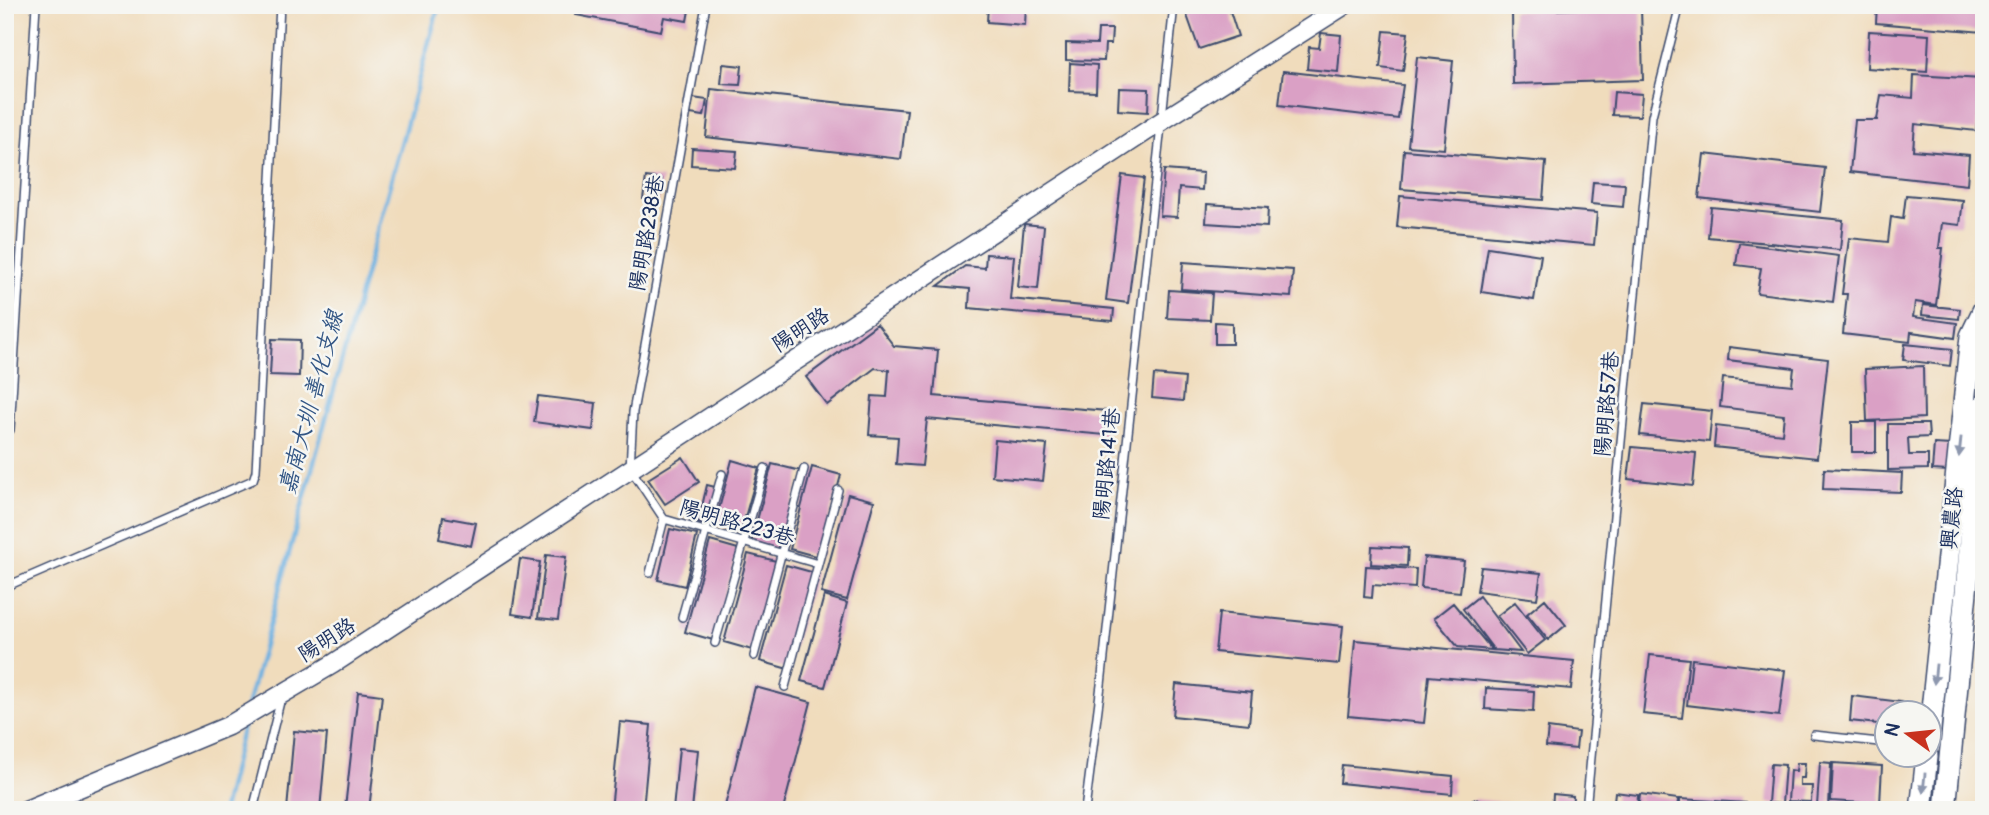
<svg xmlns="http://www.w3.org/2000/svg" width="1989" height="815" font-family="Pangolin,'LXGW WenKai TC',sans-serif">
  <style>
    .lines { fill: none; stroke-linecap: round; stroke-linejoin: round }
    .stream { stroke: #6bb0e1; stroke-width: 4.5 }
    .building { fill: #daa0c5 }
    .service-casing { stroke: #3b496c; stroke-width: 10 }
    .tertiary-casing { stroke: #3b496c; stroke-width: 21 }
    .secondary-casing { stroke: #3b496c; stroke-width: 24 }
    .service { stroke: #fff; stroke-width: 7 }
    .tertiary { stroke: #fff; stroke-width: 18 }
    .secondary { stroke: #fff; stroke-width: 21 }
    .oneway { fill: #8d97ae }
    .labels { text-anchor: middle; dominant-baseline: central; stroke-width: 5; stroke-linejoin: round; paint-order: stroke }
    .street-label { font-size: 21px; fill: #1b2f5e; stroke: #f6f6f2 }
    .water-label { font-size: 23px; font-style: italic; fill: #335685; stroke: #f6f6f2 }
  </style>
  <rect width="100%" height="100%" fill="#f6f6f2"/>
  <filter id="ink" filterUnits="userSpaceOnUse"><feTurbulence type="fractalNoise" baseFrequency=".0143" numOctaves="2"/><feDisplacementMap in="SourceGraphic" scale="14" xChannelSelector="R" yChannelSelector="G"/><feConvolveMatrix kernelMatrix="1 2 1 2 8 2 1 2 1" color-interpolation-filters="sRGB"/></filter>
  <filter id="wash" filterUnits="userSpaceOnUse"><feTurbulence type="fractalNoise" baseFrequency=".00686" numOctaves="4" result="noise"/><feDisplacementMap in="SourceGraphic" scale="28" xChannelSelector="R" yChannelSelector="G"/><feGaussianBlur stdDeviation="1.57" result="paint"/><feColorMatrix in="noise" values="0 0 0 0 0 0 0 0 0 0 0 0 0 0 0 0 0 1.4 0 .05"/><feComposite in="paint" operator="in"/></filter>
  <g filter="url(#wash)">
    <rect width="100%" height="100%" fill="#f0dcbc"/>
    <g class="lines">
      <path class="stream" d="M247,707L439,5
        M223,810L244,722"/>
    </g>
    <g id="blocks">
      <path class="building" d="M515,5H552L551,14Z
        M577,5H690L687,21L664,17L661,31L576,15Z
        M988,5H1026L1025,25L987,22Z
        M1039,5H1048L1045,12H1038Z
        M1059,5H1106L1105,12Z
        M1188,5H1228L1238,36L1199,49L1184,7Z
        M1877,5H1984L1983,32L1876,23Z
        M1641,7L1643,80L1513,84L1512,11Z
        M1098,29H1112L1111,44H1105L1104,61L1066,60V43L1097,44Z
        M1384,31L1408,33L1403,71L1380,68Z
        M1869,31L1929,35L1927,72L1867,68Z
        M1321,33L1341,35L1338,72L1307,69L1309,47L1319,48Z
        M1417,57L1453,61L1444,149L1408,146Z
        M1070,63L1097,65L1096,92L1069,91Z
        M723,64L742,66L740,85L721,84Z
        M1283,71L1403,85L1398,119L1279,105Z
        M1914,75L1982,79L1976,131L1915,124L1913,150L1969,155L1967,185L1850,172L1855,120H1877L1881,95L1913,98Z
        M1119,88L1149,89L1148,112L1118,110Z
        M711,89L907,110L901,159L706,137Z
        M1614,92L1642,94L1640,116L1612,115Z
        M693,98L707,100L704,116L690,114Z
        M692,148L737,151L735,168L691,165Z
        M1404,150L1546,162L1543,200L1401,189Z
        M1704,154L1825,168L1820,212L1699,198Z
        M1164,170L1203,173L1202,190L1179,188L1177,217L1160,216Z
        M1122,175L1144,178L1128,303L1106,300Z
        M646,177L662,179L658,202L643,199Z
        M1593,182L1625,184L1623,207L1591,204Z
        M1906,195L1963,200L1960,225L1942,223L1939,248H1943L1936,305L1915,302L1913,317L1957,323L1955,338L1911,332L1910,342L1843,334L1847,294H1842L1849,238L1888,242L1891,217L1903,219Z
        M1400,196L1597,213L1594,245L1397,227Z
        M1207,204L1268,208L1267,227L1206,223Z
        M1711,207L1843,220L1840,250L1708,237Z
        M1024,224L1044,226L1038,289L1018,287Z
        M1739,243L1839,256L1833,302L1757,293L1761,268L1736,265Z
        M1488,247L1541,255L1534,300L1481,292Z
        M986,254L1014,256L1010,299L1114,309L1113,321L969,308L970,289L938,286L965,266L985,268Z
        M1183,262L1293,270L1291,297L1181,289Z
        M1169,290L1212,293L1210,320L1167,318Z
        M1923,305L1960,309L1959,319L1922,315Z
        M1215,322L1232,323V344H1215Z
        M877,324L894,346L938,350L934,396L1107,411L1105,435L927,419L922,466L896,464L898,437L869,435L872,396L887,397L889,370L875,368L827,405L806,377Z
        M272,339L300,340L299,376L270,375Z
        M1905,344L1952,349L1950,366L1903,360Z
        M1729,347L1828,359L1817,458L1714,447L1716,426L1782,434L1784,415L1720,407L1723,378L1792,385L1794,368L1728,360Z
        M1923,366L1924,418L1867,421L1865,369Z
        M1154,375L1185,378L1183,401L1152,398Z
        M538,396L596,403L593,430L534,422Z
        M1644,404L1712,411L1709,442L1640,435Z
        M1852,422H1876V452H1852Z
        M1888,424H1928L1929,437L1908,438L1909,455H1928V469L1888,470Z
        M995,440L1047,445L1043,481L992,476Z
        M1934,444L1951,445L1949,471L1932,470Z
        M1632,447L1696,453L1693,486L1628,479Z
        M683,457L699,482L665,504L648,479Z
        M732,460L759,468L741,531L715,524Z
        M772,464L801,471L780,551L751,543Z
        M812,467L841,475L819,557L790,549Z
        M1824,469L1902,473L1901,492L1823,489Z
        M707,485L719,488L710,526L698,523Z
        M848,494L874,501L847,600L821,593Z
        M443,517L476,523L471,546L439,539Z
        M670,529L697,535L685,586L658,580Z
        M710,541L738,549L713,640L685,632Z
        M1372,546L1408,548L1407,566L1371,564Z
        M748,554L776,561L752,650L724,642Z
        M546,555L566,557L558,620L538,618Z
        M1424,557L1464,561L1460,592L1421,588Z
        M520,559L540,562L532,617L512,614Z
        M786,565L815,573L788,669L760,661Z
        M1366,566L1416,569L1415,588L1373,585L1372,598L1364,597Z
        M1481,567L1541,573L1537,599L1477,591Z
        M824,596L847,603L825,687L801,681Z
        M1479,596L1521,652L1494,650L1463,609Z
        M1545,599L1566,625L1548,640L1527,614Z
        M1515,602L1545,640L1527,654L1497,616Z
        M1453,603L1492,650L1458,647L1434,618Z
        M1219,613L1343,626L1339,664L1215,652Z
        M1355,640L1574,661L1571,689L1429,676L1424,723L1348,716Z
        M1650,655L1689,659L1682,718L1643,714Z
        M1692,659L1785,670L1779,716L1687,705Z
        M1176,684L1252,692L1249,724L1173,716Z
        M755,687L811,702L783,810H724Z
        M1486,688L1534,691L1533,712L1485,709Z
        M358,692L382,695L369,810L345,808Z
        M1852,696L1902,702L1900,713H1887V725L1850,721Z
        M1980,718L1984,719V755L1977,754Z
        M620,722L651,725L643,810H611Z
        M1548,728L1578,732L1576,749L1546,746Z
        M294,731L327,734L320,810H287Z
        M679,748L698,750L692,810H673Z
        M1820,762L1831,763L1829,807L1817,806Z
        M1797,763H1805L1804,778H1800V786H1812L1811,802L1788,801L1790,770L1796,771Z
        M1833,763L1882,766L1880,804L1831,801Z
        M1771,764L1785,765L1782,804L1768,803Z
        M1342,765L1453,776L1452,794L1340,783Z
        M1615,792L1638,795L1637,810H1613Z
        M1553,794L1573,796L1572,810H1552Z
        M1640,794L1678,799L1677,810H1638Z
        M1473,799L1508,803V810H1472Z
        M1680,799L1746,803L1745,810H1680Z"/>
    </g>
  </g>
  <g filter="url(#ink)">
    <use href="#blocks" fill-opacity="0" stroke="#3b496c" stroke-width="2"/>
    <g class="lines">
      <defs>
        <path id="service" d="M706,5L633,412L630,468L664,519L818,564
          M10,430L36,5
          M650,573L664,519
          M5,587L253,480L256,471L280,5
          M682,617L722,474
          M715,643L765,468
          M754,656L804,469
          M785,687L838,490
          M1814,735L1888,743
          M253,810L281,698
          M1085,810L1101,685L1174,5
          M1586,810L1652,116L1680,5"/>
        <path id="tertiary" d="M26,810L228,726L333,664L1162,121L1345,5"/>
        <path id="secondary" d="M1930,729L1971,336L1984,309
          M1921,810L1927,756
          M1945,810L1984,405"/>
      </defs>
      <use href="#service" class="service-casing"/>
      <use href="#tertiary" class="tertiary-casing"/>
      <use href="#secondary" class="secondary-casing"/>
      <use href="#service" class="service"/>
      <use href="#tertiary" class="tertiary"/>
      <use href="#secondary" class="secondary"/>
    </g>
    <defs><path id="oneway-solid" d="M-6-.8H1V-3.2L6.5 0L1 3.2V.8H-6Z" transform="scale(1.75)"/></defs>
    <g class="oneway">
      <use href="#oneway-solid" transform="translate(1960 447) rotate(96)"/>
      <use href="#oneway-solid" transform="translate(1935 674) rotate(96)"/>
      <use href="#oneway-solid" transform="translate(1924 783) rotate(96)"/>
    </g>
  </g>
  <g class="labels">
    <g class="street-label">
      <text transform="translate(647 233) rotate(-80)">陽明路238巷</text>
      <text transform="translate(801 330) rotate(-33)">陽明路</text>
      <text transform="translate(1607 404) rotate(-85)">陽明路57巷</text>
      <text transform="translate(1107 464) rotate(-84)">陽明路141巷</text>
      <text transform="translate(1952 518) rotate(-84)">興農路</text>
      <text transform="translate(737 523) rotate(16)">陽明路223巷</text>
      <text transform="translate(327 640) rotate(-32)">陽明路</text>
    </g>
    <g class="water-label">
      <text transform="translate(311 402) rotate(-75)">嘉南大圳 善化支線</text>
    </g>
  </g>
  <rect width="1989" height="815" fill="none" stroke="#f6f6f2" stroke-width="28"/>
  <g transform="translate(1908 734) rotate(285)"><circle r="33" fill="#f6f6f2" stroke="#9ea6b7" stroke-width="2"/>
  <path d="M0-5L12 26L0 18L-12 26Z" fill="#c8321e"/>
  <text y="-10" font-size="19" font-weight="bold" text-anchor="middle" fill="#1b2f5e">N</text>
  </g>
</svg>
